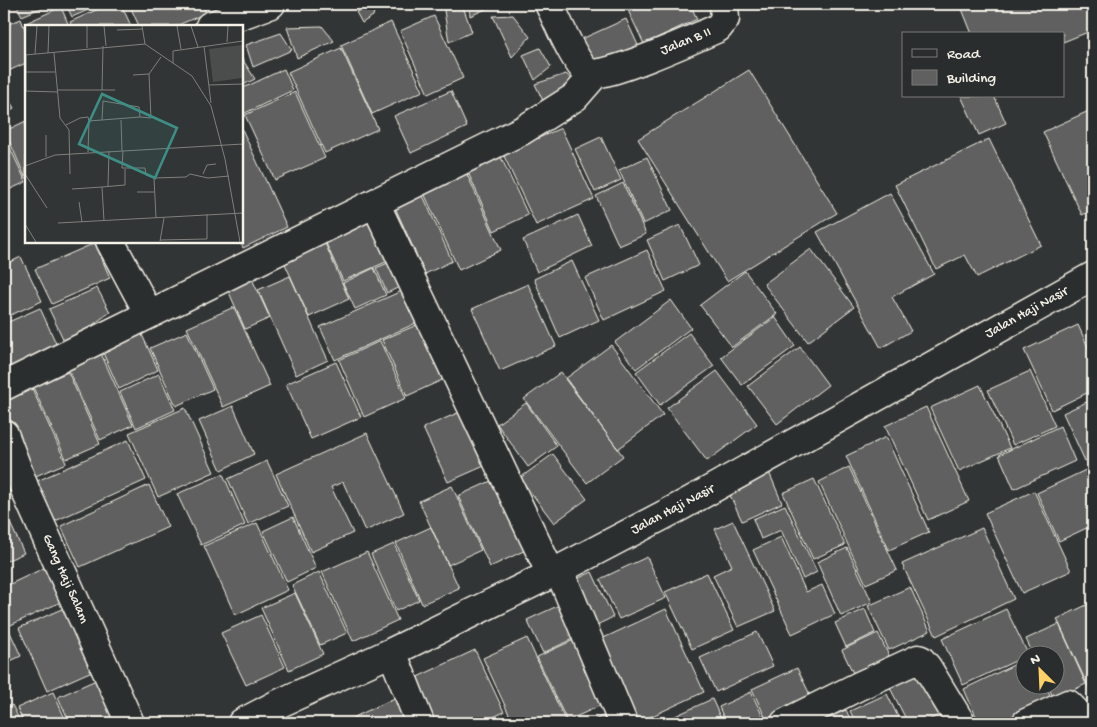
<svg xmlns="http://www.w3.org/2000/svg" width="1097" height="727" font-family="'Gochi Hand',sans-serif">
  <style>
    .building { fill: #5f605f; stroke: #f4f1e8 }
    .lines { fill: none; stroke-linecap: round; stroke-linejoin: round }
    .minor-casing { stroke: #f4f1e8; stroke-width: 31 }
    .minor { stroke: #2a2d2e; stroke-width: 28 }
    .labels { text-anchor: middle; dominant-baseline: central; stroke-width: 4; stroke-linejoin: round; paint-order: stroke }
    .street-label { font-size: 14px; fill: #f4f1e8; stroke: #2a2d2e }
    .inset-road { fill: none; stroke: #80807d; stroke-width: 1 }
    .view { fill: #3d8f86; fill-opacity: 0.15; stroke: #3d8f86; stroke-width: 2.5 }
    .inset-edge { fill: none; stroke: #f4f1e8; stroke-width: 2.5 }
  </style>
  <rect width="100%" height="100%" fill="#323535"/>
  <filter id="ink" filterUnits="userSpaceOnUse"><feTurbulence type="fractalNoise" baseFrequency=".02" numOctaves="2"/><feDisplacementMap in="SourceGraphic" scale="10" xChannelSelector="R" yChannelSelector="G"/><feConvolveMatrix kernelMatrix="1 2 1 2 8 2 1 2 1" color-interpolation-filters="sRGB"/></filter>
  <g filter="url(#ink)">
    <path class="building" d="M16,4H50L22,16Z
      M66,4H102L72,17Z
      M109,4H121L131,26H72L70,22Z
      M129,4H202L206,13L176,26H139Z
      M370,4H376L373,16L362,23L356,12Z
      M443,4H462L472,32L449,42Z
      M469,4H497L470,16Z
      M625,4H690L697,19L644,44Z
      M960,4H1093V30L1063,42V34H972Z
      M4,5L10,19L4,22Z
      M61,7L69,26H27L26,23Z
      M513,15L530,37L512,57L493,16Z
      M434,16L463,78L428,94L400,31Z
      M21,19L26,32V63L4,73V26Z
      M626,19L641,52L597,62L575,42Z
      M391,22L423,91L372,114L341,45Z
      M322,26L334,41L297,58L287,27Z
      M281,33L292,50L253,67L246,45Z
      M341,48L378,129L325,153L288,72Z
      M540,48L551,67L535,80L523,55Z
      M241,57L255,79L241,86Z
      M284,69L293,90L243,114L241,89Z
      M749,70L837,213L727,281L638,139Z
      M566,74L579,85L544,103L535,84Z
      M451,91L467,127L411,153L394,116Z
      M4,92L14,108L4,115Z
      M295,92L325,158L275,180L245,115Z
      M961,96H994L1006,123L979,135Z
      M1093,109V210L1082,215L1043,132Z
      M26,121V179L5,131Z
      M241,127L287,227L243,248L240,241Z
      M561,128L594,199L536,225L503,154Z
      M4,135L26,182L4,192Z
      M601,137L621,180L595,192L575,149Z
      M989,139L1041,245L977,277L965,255L936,269L895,185Z
      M500,155L528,215L494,231L467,170Z
      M647,157L672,210L643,224L619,170Z
      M466,172L501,250L459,270L423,191Z
      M623,183L646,234L619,246L596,196Z
      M421,191L452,261L425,274L393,203Z
      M890,193L934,274L892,297L911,331L881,348L817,232Z
      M378,214L397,257L343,281L324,239Z
      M578,215L592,246L537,272L523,240Z
      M680,225L699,265L665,281L647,240Z
      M322,236L349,299L309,317L281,255Z
      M95,243L110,278L52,304L35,269Z
      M811,249L854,307L808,342L764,284Z
      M647,250L666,291L604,320L585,278Z
      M21,257L42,301L4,318V265Z
      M400,258L410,282L387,293L376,268Z
      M572,261L599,320L560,338L534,279Z
      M374,268L386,295L355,309L343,283Z
      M745,271L777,314L732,347L700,305Z
      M290,276L328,360L296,375L258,290Z
      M252,279L270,318L245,329L228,290Z
      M528,284L556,346L500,371L472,309Z
      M413,286L427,318L335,360L320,327Z
      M97,288L110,312L66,345L49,309Z
      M671,300L691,328L636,369L615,342Z
      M234,307L270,386L223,407L187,328Z
      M40,308L59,350L4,376V324Z
      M775,317L795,346L742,385L721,357Z
      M426,321L451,376L407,396L382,340Z
      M1078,325L1093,358V390L1052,410L1024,350Z
      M139,328L158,370L119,389L100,346Z
      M187,332L213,389L176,406L150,348Z
      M689,333L714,366L660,405L636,372Z
      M380,341L406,398L364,417L339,360Z
      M611,345L663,415L618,449L565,379Z
      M800,347L828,385L777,424L748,386Z
      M99,349L133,425L100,440L66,364Z
      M336,362L361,417L311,439L286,384Z
      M717,371L757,424L707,461L667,408Z
      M1030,371L1055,426L1013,445L988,390Z
      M68,372L100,444L66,459L33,387Z
      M561,372L623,456L587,483L524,399Z
      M159,374L175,410L136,428L120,392Z
      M30,384L66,463L31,478L4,419V396Z
      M980,385L1010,448L959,471L930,408Z
      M1093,399V457L1085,461L1063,413Z
      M526,403L557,446L528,467L497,424Z
      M233,406L254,454L221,470L199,421Z
      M926,407L969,501L928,520L885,426Z
      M185,408L214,472L158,497L129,433Z
      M467,409L491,463L448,482L423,428Z
      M1060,426L1075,461L1014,489L999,455Z
      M367,433L404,513L365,531L343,482L331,487L353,533L311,552L276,474Z
      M886,437L929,532L889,550L846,456Z
      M128,440L146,480L53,522L35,482Z
      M553,454L587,499L554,523L520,478Z
      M267,461L288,506L248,524L228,479Z
      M849,467L897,570L866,584L819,482Z
      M1090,468L1093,474V525L1059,541L1037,493Z
      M769,472L782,503L742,521L728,491Z
      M223,474L245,525L201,545L177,494Z
      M502,476L534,546L490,567L458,496Z
      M814,479L845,545L813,559L783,493Z
      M149,485L168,527L80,567L61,526Z
      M452,486L481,550L448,565L419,501Z
      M1034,491L1071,571L1022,593L985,513Z
      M785,505L817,572L803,579L781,530L761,539L753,519Z
      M4,510L24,553L4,562Z
      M293,517L316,568L287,582L263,531Z
      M733,521L775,611L738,627L713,575L732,566L715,529Z
      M257,523L288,590L235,615L204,546Z
      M431,527L459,588L422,604L396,543Z
      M982,528L1014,599L936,636L902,564Z
      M781,537L806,592L822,585L835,614L792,634L753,550Z
      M394,544L419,600L396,611L371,554Z
      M847,548L872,602L841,616L817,562Z
      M367,552L398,620L353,641L322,572Z
      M647,557L666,598L619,619L600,579Z
      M46,567L61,602L4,628V587Z
      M319,572L347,633L320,645L292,585Z
      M592,572L613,617L589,629L568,583Z
      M707,573L734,630L692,649L665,592Z
      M910,587L930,631L889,650L868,606Z
      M295,593L323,654L289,670L261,608Z
      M566,602L581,635L543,653L527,620Z
      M1093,602V697L1057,619Z
      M64,608L92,671L47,691L19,628Z
      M666,609L704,692L637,723H632L595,642Z
      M865,609L875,633L846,647L835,623Z
      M1006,609L1028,654H1024V657L963,685L942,639Z
      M261,615L285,667L246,685L221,633Z
      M1059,624L1086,684L1054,699L1047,684H1054V654H1033L1026,639Z
      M9,630L21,656L4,664V632Z
      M757,632L773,666L716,692L700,658Z
      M878,633L890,658L854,675L842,650Z
      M580,637L610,701L567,721L537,657Z
      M527,638L565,720L558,723H513L483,658Z
      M475,650L504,712L481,723H431L411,680Z
      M1024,660V684H1045L1053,702L1008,723H979L964,689Z
      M922,665L945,712L923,723H908L887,682Z
      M797,668L814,703L768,723L752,689Z
      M105,676L126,723H70L58,697Z
      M53,692L67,723H24L17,708Z
      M751,692L766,723H726L719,707Z
      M887,694L901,723H856L850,711Z
      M401,695L414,723H348L346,721Z
      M712,699L723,723H660Z
      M12,705L21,723H4V709Z
      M846,710L852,723H816Z
      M603,716L606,723H588Z
      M503,719L505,723H494Z"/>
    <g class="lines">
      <defs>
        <path id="minor" d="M549,4C557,19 575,65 589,73C603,80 700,36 718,28L725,19L724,4
          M210,26L271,4
          M375,203L551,574
          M110,241L149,314
          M4,386L523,130L575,97L595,74
          M4,434L26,492L130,723
          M559,570L623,723
          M392,652L420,723
          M242,723L278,704L392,652L551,574L683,505L1093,276
          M785,723L859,686L918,659L921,660L927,667L961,723
          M1026,723L1068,704L1076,712L1082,723"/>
      </defs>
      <use href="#minor" class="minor-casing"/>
      <use href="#minor" class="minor"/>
    </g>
  </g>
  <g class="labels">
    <g class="street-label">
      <text transform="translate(686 42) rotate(-22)">Jalan B II</text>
      <text transform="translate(1027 313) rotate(-29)">Jalan Haji Nasir</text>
      <text transform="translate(673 510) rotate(-28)">Jalan Haji Nasir</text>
      <text transform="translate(65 579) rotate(66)">Gang Haji Salam</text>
    </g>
  </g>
  <g transform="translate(25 25)">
    <rect width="218" height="218" fill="#323535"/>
    <path d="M217,20V53L188,57L184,24Z" fill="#4b4d4c"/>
    <path class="inset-road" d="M79,1L81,21M117,1L120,19L167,51L186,81L200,134L215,217M152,1L156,24M166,1L173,22M92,5L118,4M202,17L203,1M179,21L186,78M62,23V1M23,28L24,1M29,28L35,93L44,105L45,149M10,29L12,1M0,30L120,19M148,38V26L218,16M0,47H30M108,50L124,49M184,60L218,59M33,65H90M77,65L78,21M0,66L33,67M1,66V30M77,95L78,76L114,82L115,92L126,93L124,49L136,32M96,95L97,126M41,100L55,93L63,92L64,96L115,92M21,110V132M98,126L97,143H120L121,150L129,153L161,152L165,149L183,153L204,151M63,127L64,96M0,141L30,130L218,119M0,149L22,183M178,149L182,140L191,139M129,153L131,193M83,161L84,126M77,162L100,160V144M47,164L77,162L79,196M112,167H129M54,177L57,197M33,198L218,188M0,199L11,217M135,215L182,214V189M135,216L139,193"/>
    <path class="view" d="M77,69L152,103L130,153L54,119Z"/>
    <rect width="218" height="218" class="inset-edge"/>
  </g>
  <rect width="1097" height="727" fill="none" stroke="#2a2d2e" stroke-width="20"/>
  <rect x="10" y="10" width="1077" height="707" fill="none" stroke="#f4f1e8" stroke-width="2" filter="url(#ink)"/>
  <rect x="902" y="32" width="162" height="65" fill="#2a2d2e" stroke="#7b7b78"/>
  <rect x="912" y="49" width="25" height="8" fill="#2a2d2e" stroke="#7b7b78"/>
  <text x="947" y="58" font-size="15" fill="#f4f1e8">Road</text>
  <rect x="912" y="70" width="25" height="15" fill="#5f605f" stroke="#7b7b78"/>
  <text x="947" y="82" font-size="15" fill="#f4f1e8">Building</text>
  <g transform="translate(1040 670) rotate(336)"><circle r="24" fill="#2a2d2e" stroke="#7b7b78"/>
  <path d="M0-4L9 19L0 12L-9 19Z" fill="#ffd166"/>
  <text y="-8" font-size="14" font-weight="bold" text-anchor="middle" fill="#f4f1e8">N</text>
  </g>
</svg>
